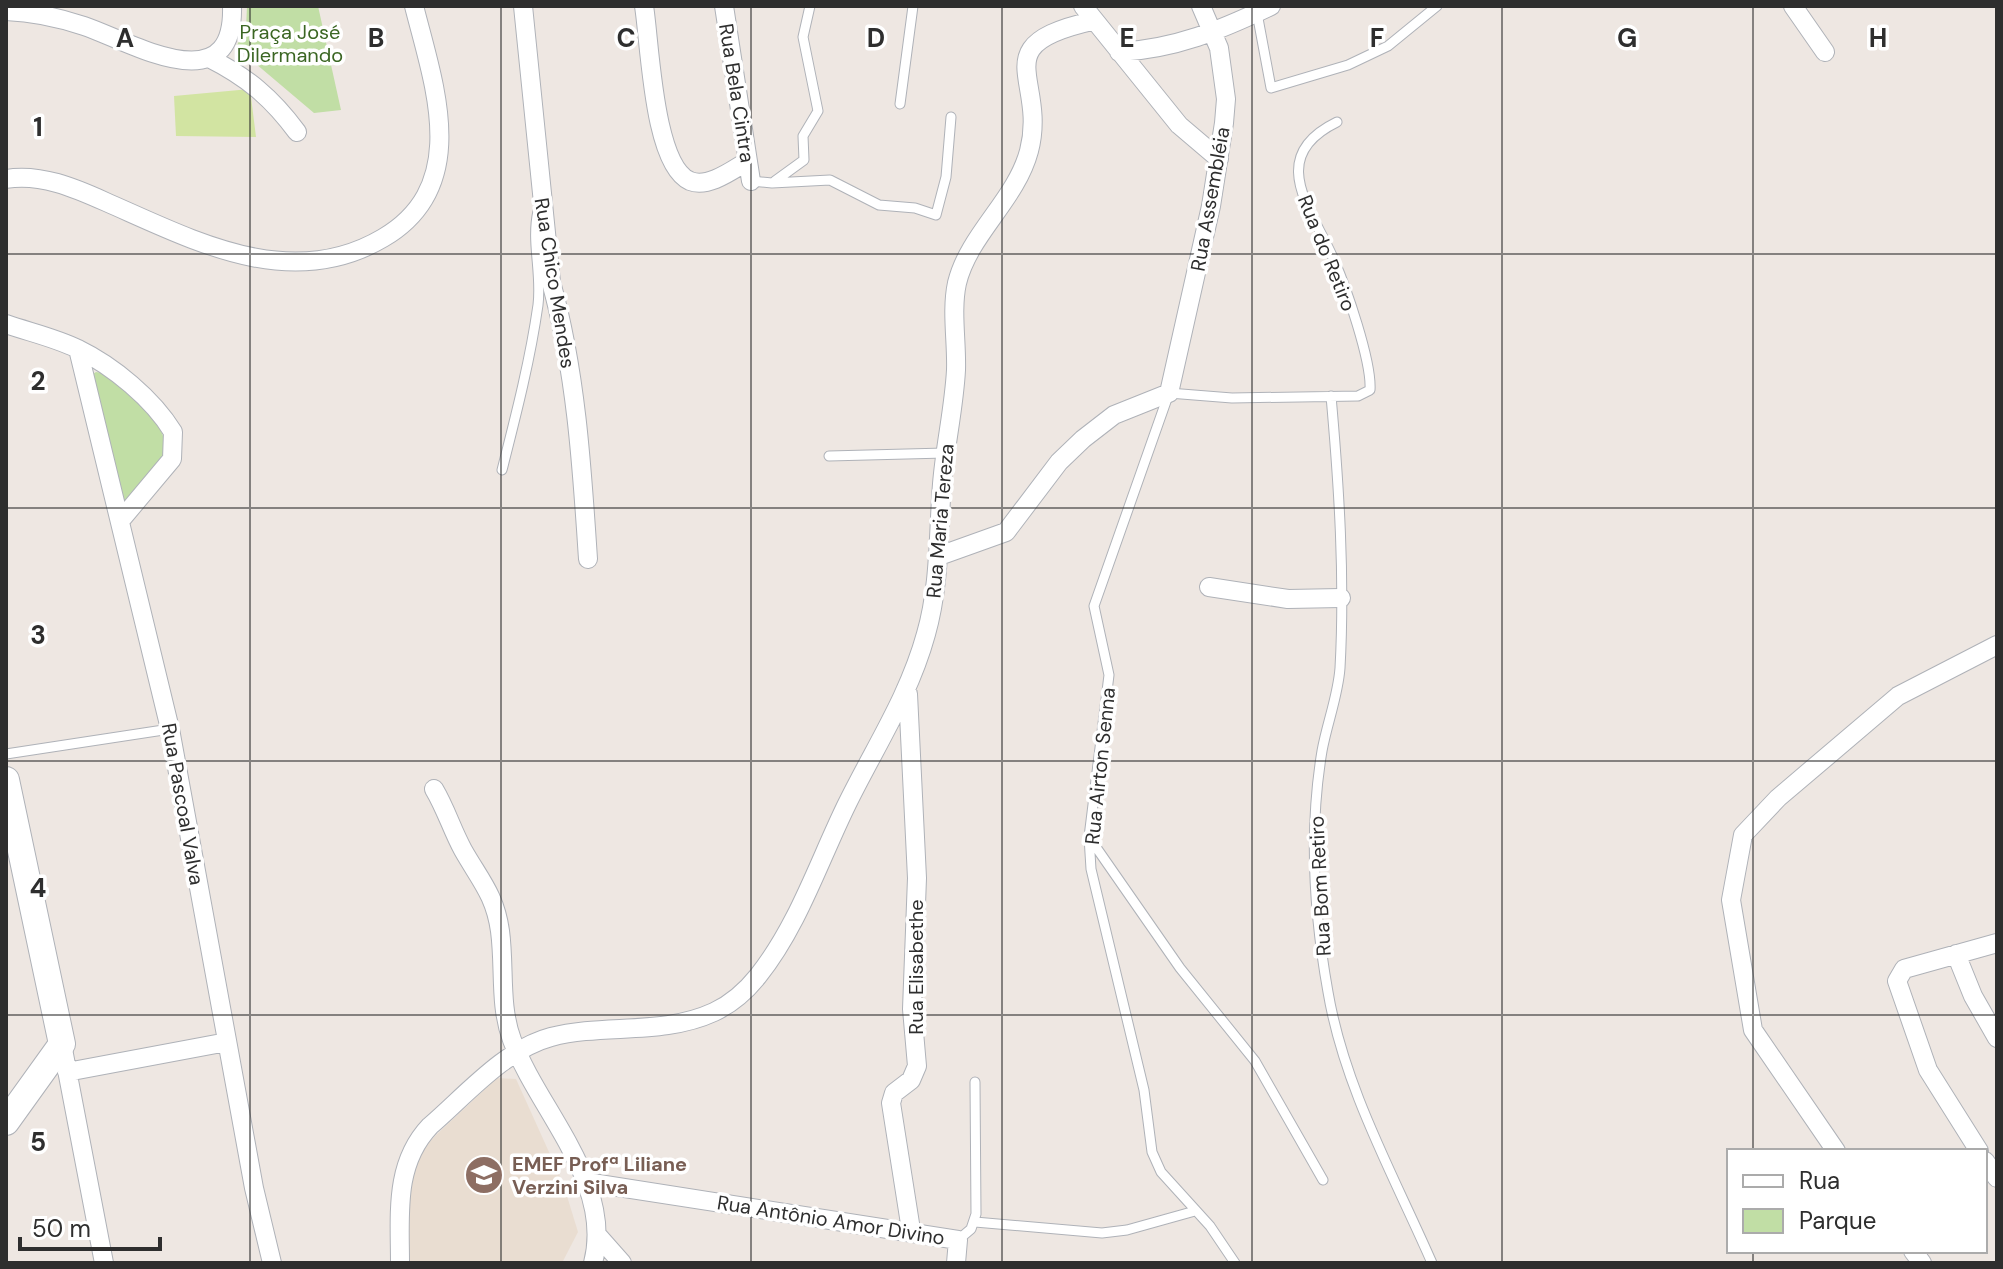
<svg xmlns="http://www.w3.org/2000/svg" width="2003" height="1269" font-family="'DM Sans',sans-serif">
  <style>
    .education { fill: #e9ddd1 }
    .green { fill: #c1dea5 }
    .pitch { fill: #d2e4a2 }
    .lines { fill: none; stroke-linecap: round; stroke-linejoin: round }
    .lane-casing { stroke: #afb2b8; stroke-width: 11 }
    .street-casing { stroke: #afb2b8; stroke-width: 20 }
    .secondary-casing { stroke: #afb2b8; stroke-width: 28 }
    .lane { stroke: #fff; stroke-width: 9 }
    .street { stroke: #fff; stroke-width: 18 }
    .secondary { stroke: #fff; stroke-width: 26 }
    .grid { fill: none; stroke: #2e2e2e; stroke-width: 2; stroke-opacity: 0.55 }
    .labels { text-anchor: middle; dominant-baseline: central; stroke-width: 7; stroke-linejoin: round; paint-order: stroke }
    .park-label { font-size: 20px; fill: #3b6623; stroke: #fff }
    .street-label { font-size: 20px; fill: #2e2e2e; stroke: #fff }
    .education-label { font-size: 20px; font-weight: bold; fill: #785e54; stroke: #fff; text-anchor: start }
    .grid-label { font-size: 26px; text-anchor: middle; font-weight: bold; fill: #2e2e2e; stroke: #fff; stroke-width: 7; stroke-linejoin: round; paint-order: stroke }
  </style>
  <rect width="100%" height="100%" fill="#eee7e2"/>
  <path class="education" d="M497,1078L516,1079L563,1183L578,1232L562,1263H410L406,1214L408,1167L435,1136Z"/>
  <path class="green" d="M247,6H318L341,110L314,113L236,47L246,29Z
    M96,372L102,373C125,393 184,429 159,465C148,480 132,493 120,507L90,376Z"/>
  <path class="pitch" d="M250,89L256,137L176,136L174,96Z"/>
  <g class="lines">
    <defs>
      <path id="lane" d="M1257,13L1271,88L1348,65L1388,46L1437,6
        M900,104L913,6
        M751,181L772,183L830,180L879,205L915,208L936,215L946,177L951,117
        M775,181L804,160L803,136L818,111L803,37L810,6
        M1331,396C1339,486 1345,578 1340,668C1338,696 1327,723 1322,751C1309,829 1314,914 1328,992C1344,1087 1394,1176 1432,1263
        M829,456L945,453
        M502,470C516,415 530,361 538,305C542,273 531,242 538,211
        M6,754L170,729
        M1091,840L1180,968L1255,1061L1323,1180
        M975,1222L1102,1233L1127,1230L1195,1211
        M958,1240L971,1229L976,1214L975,1082
        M1235,1263L1210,1226L1161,1172L1152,1152L1144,1090L1091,869L1089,837L1109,675L1094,606L1169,393L1232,398L1358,396L1370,390C1372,362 1346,287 1334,260C1312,209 1265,157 1337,122"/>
      <path id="street" d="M523,6L551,282C576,371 582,467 588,559
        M644,6C650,42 653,165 690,181C708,188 731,171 746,162
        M724,6L751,181
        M1083,6L1179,125L1219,159
        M1793,6L1825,52
        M6,11C32,12 60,18 84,26C131,42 235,105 232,6
        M1119,52C1175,49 1221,30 1271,6
        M209,58C247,77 272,98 297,132
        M6,179C40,173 75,188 106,202C193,240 290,293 383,238C472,186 434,85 414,6
        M6,324C29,332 56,338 78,349C113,366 153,399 173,432L172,459L120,521
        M78,349L170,729L254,1188L272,1263
        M939,556L1006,532L1059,462L1083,439L1114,415L1169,393L1211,206L1224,123L1226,99L1219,48L1201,6
        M1209,587L1288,599L1341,598
        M908,694L917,878L912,1009L917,1066L911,1080L894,1093L891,1103L911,1230
        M434,789C446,809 452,830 463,850C480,880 495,895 500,931C505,968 499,1005 512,1040C539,1111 614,1183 593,1263
        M1956,954L1973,996L1997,1038
        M62,1044L104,1263
        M67,1072L227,1042
        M1836,1151L1753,1030L1731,900L1743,835L1778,798L1898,696L1997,645
        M1979,1151L1928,1070L1897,981L1904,969L1997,943
        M1985,1161L1997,1178
        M586,1182L958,1240L956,1263
        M599,1237L622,1263
        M1913,1251L1922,1263
        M400,1263C400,1214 394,1164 430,1126C465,1096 505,1049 551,1037C604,1023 662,1036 714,1012C731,1004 746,991 758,976C798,926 819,861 847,804C875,747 909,696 926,634C940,585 938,535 942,484C945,446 954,408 956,370C957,342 951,311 957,283C969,234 1016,200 1029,151C1048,78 982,46 1092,21"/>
      <path id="secondary" d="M6,780L62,1044L6,1122"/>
    </defs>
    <use href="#lane" class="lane-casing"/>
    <use href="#street" class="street-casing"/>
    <use href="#secondary" class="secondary-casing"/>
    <use href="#lane" class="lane"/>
    <use href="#street" class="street"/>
    <use href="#secondary" class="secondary"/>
  </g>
  <path class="grid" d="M250,6V1263M501,6V1263M751,6V1263M1002,6V1263M1252,6V1263M1502,6V1263M1753,6V1151M6,254H1997M6,508H1997M6,761H1997M6,1015H1997M1753,1251V1263"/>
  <defs>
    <symbol id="school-disc" viewBox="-11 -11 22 22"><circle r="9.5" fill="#8d6e63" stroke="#fff"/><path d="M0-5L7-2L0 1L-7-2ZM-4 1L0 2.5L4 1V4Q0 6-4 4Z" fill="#fff"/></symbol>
  </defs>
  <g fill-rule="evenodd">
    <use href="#school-disc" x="462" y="1153" width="44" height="44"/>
  </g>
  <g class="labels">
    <g class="park-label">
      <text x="290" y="32">Praça José<tspan x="290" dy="23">Dilermando</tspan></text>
    </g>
    <g class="street-label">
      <text transform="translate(737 93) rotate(81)">Rua Bela Cintra</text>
      <text transform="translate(1210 199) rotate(-80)">Rua Assembléia</text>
      <text transform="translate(1327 253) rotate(68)">Rua do Retiro</text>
      <text transform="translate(555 283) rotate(81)">Rua Chico Mendes</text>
      <text transform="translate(940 521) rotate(-85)">Rua Maria Tereza</text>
      <text transform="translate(1100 766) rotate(-84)">Rua Airton Senna</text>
      <text transform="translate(183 804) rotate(80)">Rua Pascoal Valva</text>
      <text transform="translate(1320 886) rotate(-93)">Rua Bom Retiro</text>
      <text transform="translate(916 967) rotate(-90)">Rua Elisabethe</text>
      <text transform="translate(831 1220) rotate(9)">Rua Antônio Amor Divino</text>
    </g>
    <g class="education-label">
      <text x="512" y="1164">EMEF Profª Liliane<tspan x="512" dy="23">Verzini Silva</tspan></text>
    </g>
  </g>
  <g class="grid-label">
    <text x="125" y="47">A</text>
    <text x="376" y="47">B</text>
    <text x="626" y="47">C</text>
    <text x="876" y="47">D</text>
    <text x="1127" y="47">E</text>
    <text x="1377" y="47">F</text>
    <text x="1627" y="47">G</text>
    <text x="1878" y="47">H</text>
    <text x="38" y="136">1</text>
    <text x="38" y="390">2</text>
    <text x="38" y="644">3</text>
    <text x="38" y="897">4</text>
    <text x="38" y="1151">5</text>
  </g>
  <rect width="2003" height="1269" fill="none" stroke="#2e2e2e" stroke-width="16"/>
  <rect x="1727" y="1149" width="260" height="104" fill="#ffffff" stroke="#ababab" stroke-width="2"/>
  <rect x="1743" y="1175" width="40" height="12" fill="#ffffff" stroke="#ababab" stroke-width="2"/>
  <text x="1799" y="1189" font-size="24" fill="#2e2e2e">Rua</text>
  <rect x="1743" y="1209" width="40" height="24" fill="#c1dea5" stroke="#ababab" stroke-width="2"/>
  <text x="1799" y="1229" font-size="24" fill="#2e2e2e">Parque</text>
  <path d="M20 1237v12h140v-12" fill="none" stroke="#2e2e2e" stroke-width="4"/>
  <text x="32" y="1237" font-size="24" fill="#2e2e2e" stroke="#ffffff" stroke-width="6" paint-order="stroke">50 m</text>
</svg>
